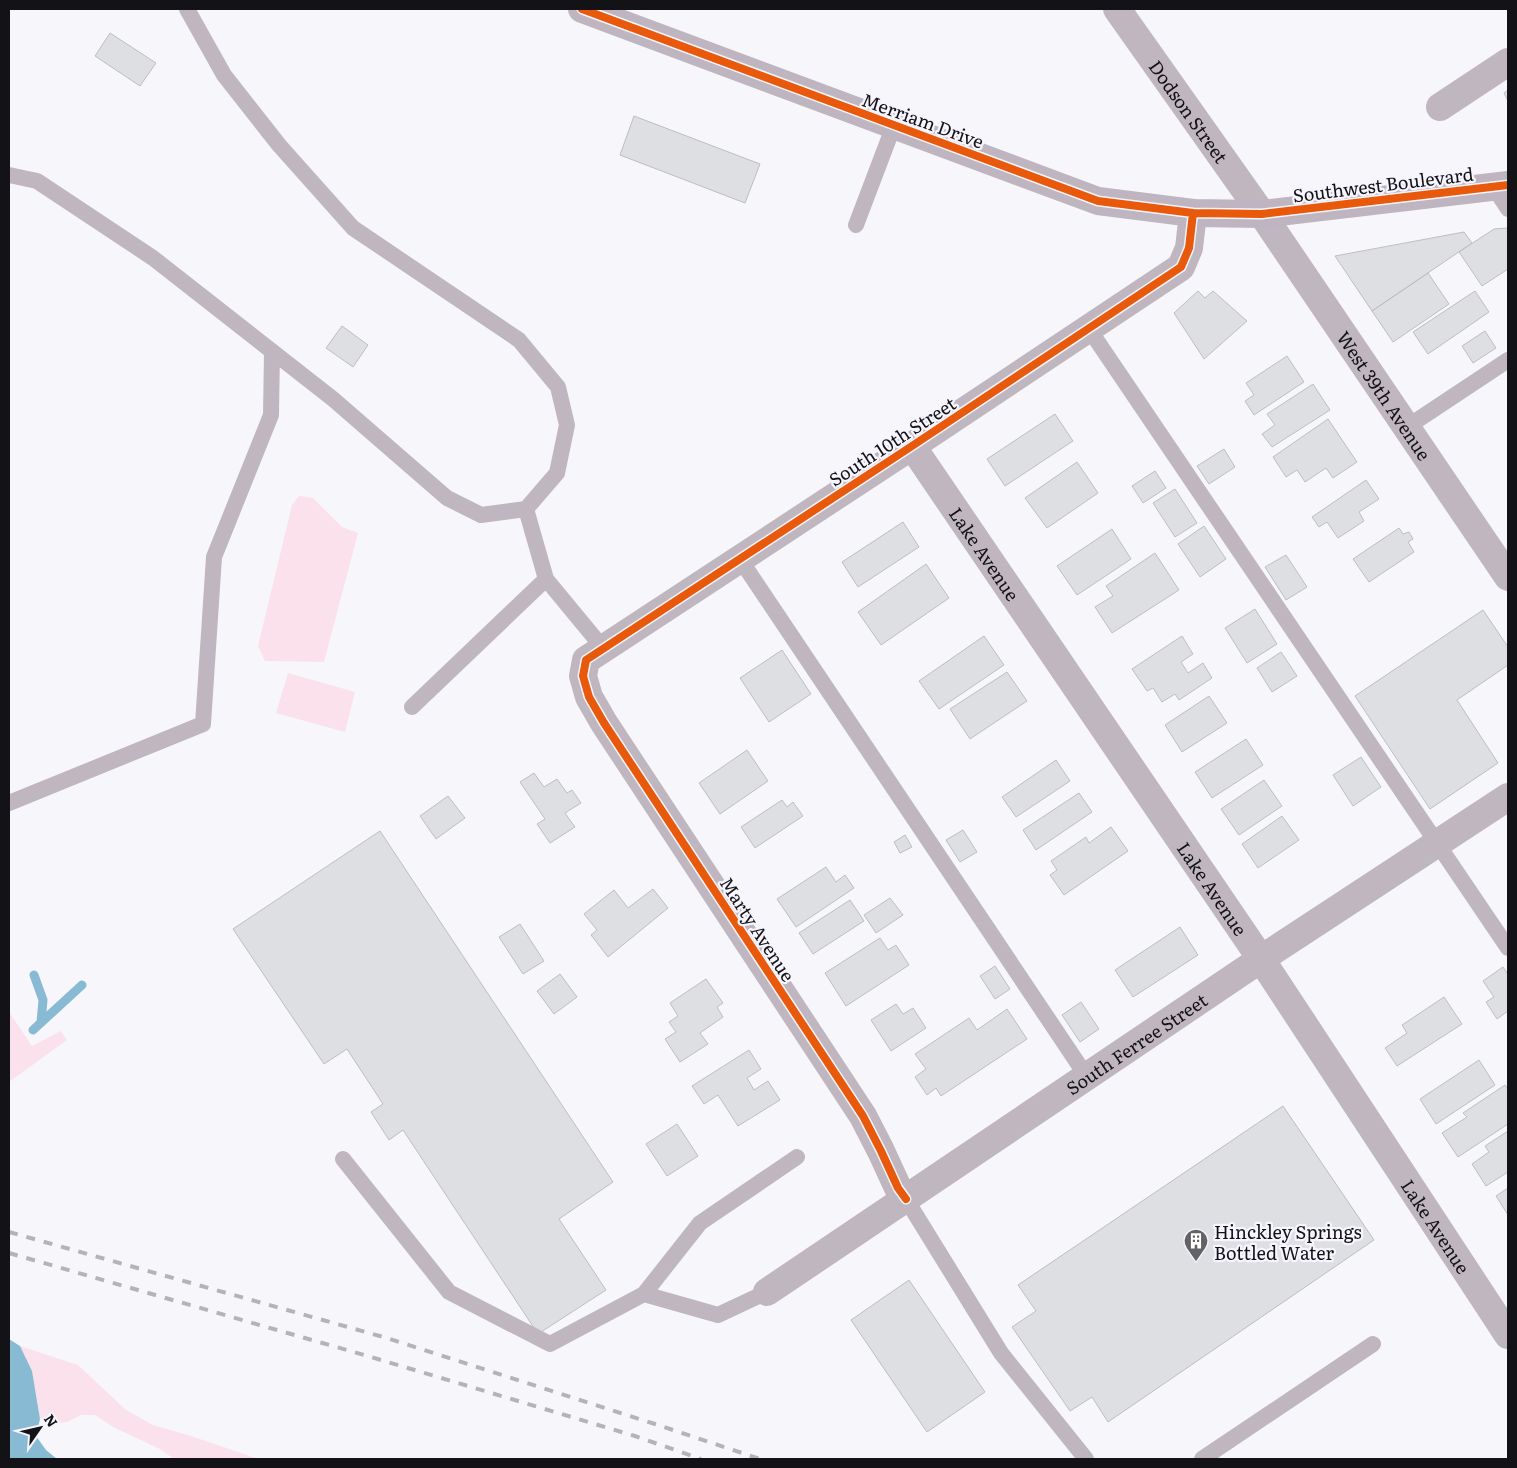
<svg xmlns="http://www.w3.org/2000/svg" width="1517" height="1468" font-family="Literata,serif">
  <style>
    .green { fill: #fae1eb }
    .water { fill: #88bbd3 }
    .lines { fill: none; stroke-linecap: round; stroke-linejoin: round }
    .stream { stroke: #88bbd3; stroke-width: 9 }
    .building { fill: #dedfe3; stroke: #bdbec2 }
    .service { stroke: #c0b6c0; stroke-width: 16 }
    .minor { stroke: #c0b6c0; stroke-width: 28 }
    .secondary { stroke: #beb5c0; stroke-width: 28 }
    .rail { stroke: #b7b1b9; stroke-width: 4; stroke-dasharray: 9 9; stroke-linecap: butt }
    .cycleway-casing { stroke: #f6f5fd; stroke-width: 11 }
    .cycleway { stroke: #e8590c; stroke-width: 8 }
    .labels { text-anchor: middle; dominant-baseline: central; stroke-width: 4.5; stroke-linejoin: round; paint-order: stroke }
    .street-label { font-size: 18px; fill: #131216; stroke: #f6f5fd }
    .poi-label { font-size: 18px; fill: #131216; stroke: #f6f5fd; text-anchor: start }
  </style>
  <rect width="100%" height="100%" fill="#f7f7fb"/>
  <path class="green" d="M299,496L313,498L342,527L358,533L324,662L265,661L258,646L292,505Z
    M288,673L355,692L345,732L276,713Z
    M9,1012L32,1046L61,1031L67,1040L9,1082Z
    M20,1346L78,1365L126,1410L153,1425L191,1436L259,1459H174L160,1449L113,1427L95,1415H81L67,1422L54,1424L40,1419L35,1388Z"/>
  <path class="water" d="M9,1339L20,1346L32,1371L40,1419L36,1436L46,1450L57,1459H9Z"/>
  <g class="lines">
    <path class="stream" d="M34,975L43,1000L41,1022
      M33,1030L82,985"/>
  </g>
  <path class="building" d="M110,33L156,63L140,86L95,56Z
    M1508,90V101L1504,93Z
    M634,116L760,164L745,203L620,155Z
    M1508,228V269L1482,286L1459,252L1494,229Z
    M1464,232L1472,243L1372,311L1335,256Z
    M1428,273L1449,304L1393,342L1372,311Z
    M1198,291L1205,298L1213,291L1247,321L1204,359L1174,313Z
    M1475,291L1489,312L1428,354L1413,332Z
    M342,326L368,345L353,367L326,348Z
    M1485,331L1496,348L1473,363L1462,346Z
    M1287,356L1304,382L1254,415L1245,401L1254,395L1246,383Z
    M1313,384L1330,410L1272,447L1262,434L1275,425L1267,414Z
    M1055,414L1073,441L1005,486L987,459Z
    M1328,419L1357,462L1333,478L1326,468L1305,482L1297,470L1286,477L1273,457Z
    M1224,449L1235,467L1209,484L1197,466Z
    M1077,462L1098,493L1047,528L1025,498Z
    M1155,471L1166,488L1143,503L1132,486Z
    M1366,480L1379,499L1359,512L1364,521L1338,538L1327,522L1319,527L1312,517Z
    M1175,489L1197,523L1175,537L1153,503Z
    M903,522L919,547L858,587L842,562Z
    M1204,526L1226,559L1200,577L1178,544Z
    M1399,528L1403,534L1409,532L1413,539L1408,542L1414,552L1369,582L1353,559Z
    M1112,529L1131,559L1077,595L1057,566Z
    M1155,553L1179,590L1112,633L1095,607L1113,596L1106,586Z
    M1286,555L1307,587L1286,600L1265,567Z
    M926,564L949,598L881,645L858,612Z
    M1255,609L1277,644L1247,663L1225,628Z
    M1483,610L1508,647V665L1457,700L1498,763L1430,809L1355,696Z
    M984,636L1004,665L939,709L919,681Z
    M1182,636L1193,654L1181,662L1188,673L1203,663L1212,678L1179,700L1175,694L1162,702L1153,688L1147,691L1132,669Z
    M782,650L811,694L769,722L740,678Z
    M1281,652L1297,676L1272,692L1257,668Z
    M1007,672L1027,701L970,739L950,709Z
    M1209,696L1227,723L1182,752L1165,725Z
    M1246,739L1263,765L1212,798L1195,772Z
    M747,750L768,781L720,814L699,783Z
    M1361,757L1381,787L1353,806L1333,775Z
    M1056,760L1070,781L1016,817L1002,797Z
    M534,773L544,787L557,779L567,793L572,790L581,803L565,813L575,827L550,843L537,824L545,819L520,782Z
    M1264,780L1282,806L1239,835L1221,809Z
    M1079,793L1092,812L1036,850L1023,830Z
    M448,796L465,818L436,839L420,816Z
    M782,800L787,807L793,802L803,816L755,848L741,827Z
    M1282,816L1299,840L1258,868L1242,844Z
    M1111,827L1128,851L1064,895L1050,875L1057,870L1051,861L1086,837L1089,843Z
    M963,830L977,852L960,862L946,840Z
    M380,831L613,1182L559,1219L606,1290L538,1334L403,1130L389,1140L371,1112L383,1104L347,1049L324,1064L233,929Z
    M905,835L912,847L900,853L894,842Z
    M826,867L836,882L845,875L854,888L796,927L777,899Z
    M653,889L668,908L608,957L591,935L597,930L584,914L614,890L628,908Z
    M890,898L903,915L876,933L864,915Z
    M850,900L864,921L813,954L799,933Z
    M520,924L544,961L523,974L499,937Z
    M1180,927L1198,955L1133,997L1115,970Z
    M880,938L888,950L896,945L909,965L846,1006L825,973Z
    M995,966L1010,989L995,999L980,976Z
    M1503,967L1508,974V1011L1497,1019L1486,1002L1494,997L1483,981Z
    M560,974L577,997L554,1014L537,991Z
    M706,979L723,1003L717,1007L723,1017L700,1033L708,1044L680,1062L665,1039L676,1032L669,1022L678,1016L670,1003Z
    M1444,997L1462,1024L1397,1066L1385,1048L1407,1033L1402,1025Z
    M1081,1002L1099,1029L1080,1042L1062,1015Z
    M896,1004L903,1014L913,1008L926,1028L891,1051L871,1020Z
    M1007,1009L1027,1039L941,1096L936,1088L927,1095L915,1077L926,1069L915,1054L969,1018L977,1030Z
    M749,1050L761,1069L747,1078L754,1090L768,1081L780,1100L738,1126L718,1095L704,1104L692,1086Z
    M1479,1060L1495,1085L1436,1124L1420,1099Z
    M1505,1085L1508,1089V1124L1458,1157L1442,1133L1467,1117L1463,1113Z
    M1283,1106L1374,1240L1108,1422L1092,1397L1070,1411L1012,1327L1036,1311L1018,1285Z
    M677,1124L698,1156L667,1176L646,1144Z
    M1508,1131V1172L1486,1186L1472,1164L1489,1152L1485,1146Z
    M1508,1188V1215L1496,1196Z
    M909,1280L985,1392L927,1432L851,1320Z"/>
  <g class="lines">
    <path class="service" d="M9,175L37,181L153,258L333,399L447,498L481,515L526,509L557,473L567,425L558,387L519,340L353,228L279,145L224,75L187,9
      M1493,186L1508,209
      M856,225L894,125
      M1089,329L1508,948
      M1407,427L1508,360
      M526,509L546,579L603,648
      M740,559L1087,1077
      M412,707L546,579
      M9,803L203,724L214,557L271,415L272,351
      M343,1159L449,1292L550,1344L644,1294L718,1315L767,1292
      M906,1199L1001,1353L1086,1459
      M644,1294L700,1223L797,1157
      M1202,1459L1373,1344"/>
    <g class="minor">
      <path id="s1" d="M1117,9L1262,214L1508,577"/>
      <path d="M1440,107L1508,62"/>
      <path id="s2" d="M912,446L1261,959L1508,1335"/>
      <path d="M906,1199L898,1188L881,1151L863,1116L604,723L589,697L583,676L586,660L912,446L1181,267L1189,248L1193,213"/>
      <path id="s3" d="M767,1292L1261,959L1508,797"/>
    </g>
    <path class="secondary" d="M582,9L1098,201L1193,213L1262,214L1508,185"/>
    <path class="rail" d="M9,1232L387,1338L655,1424L760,1459
      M9,1253L371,1357L635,1436L701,1459"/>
    <defs>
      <path id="cycleway" d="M582,9L1098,201L1193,213L1262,214L1508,185
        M906,1199L898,1188L881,1151L863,1116L604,723L589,697L583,676L586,660L912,446L1181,267L1189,248L1193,213"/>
    </defs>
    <use href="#cycleway" class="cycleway-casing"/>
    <use href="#cycleway" class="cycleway"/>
  </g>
  <defs>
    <symbol id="building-pin" viewBox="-11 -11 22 30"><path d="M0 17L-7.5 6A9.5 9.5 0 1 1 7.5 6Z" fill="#636266" stroke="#f6f5fd"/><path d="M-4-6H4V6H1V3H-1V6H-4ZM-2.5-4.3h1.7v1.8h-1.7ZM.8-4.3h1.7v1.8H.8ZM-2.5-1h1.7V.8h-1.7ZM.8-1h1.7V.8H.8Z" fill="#fff"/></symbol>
  </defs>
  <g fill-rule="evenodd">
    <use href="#building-pin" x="1182" y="1227" width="28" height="38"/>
  </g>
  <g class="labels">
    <g class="street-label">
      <text stroke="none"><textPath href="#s1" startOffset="125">Dodson Street</textPath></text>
      <text transform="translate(923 120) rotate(20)">Merriam Drive</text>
      <text transform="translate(1383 184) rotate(-7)">Southwest Boulevard</text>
      <text stroke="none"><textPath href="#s1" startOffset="470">West 39th Avenue</textPath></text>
      <text transform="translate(892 441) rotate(-33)">South 10th Street</text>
      <text stroke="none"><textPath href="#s2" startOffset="130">Lake Avenue</textPath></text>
      <text stroke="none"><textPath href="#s2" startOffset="535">Lake Avenue</textPath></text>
      <text transform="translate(758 929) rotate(57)">Marty Avenue</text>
      <text stroke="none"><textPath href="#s3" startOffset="445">South Ferree Street</textPath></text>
      <text stroke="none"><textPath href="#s2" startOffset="940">Lake Avenue</textPath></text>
    </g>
    <g class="poi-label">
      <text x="1214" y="1231">Hinckley Springs<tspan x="1214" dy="21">Bottled Water</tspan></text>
    </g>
  </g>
  <rect width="1517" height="1468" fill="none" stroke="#131216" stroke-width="20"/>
  <g transform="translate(40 1428) rotate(56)" stroke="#f6f5fd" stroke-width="4" paint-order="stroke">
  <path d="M0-4L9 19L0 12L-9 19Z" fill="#131216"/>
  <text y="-8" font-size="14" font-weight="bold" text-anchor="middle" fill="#131216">N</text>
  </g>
</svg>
